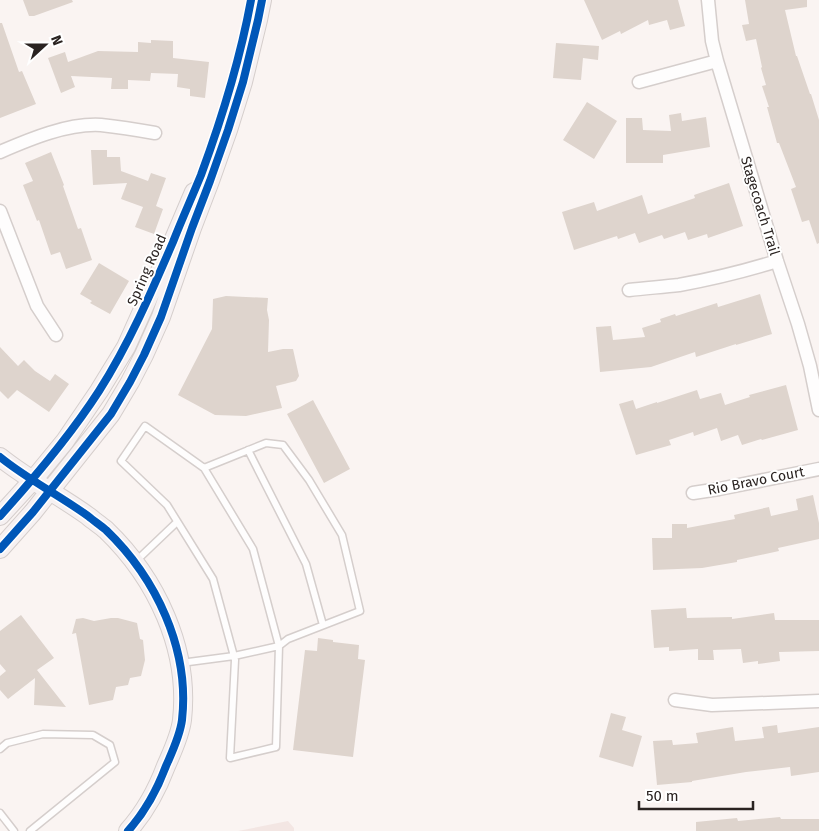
<svg xmlns="http://www.w3.org/2000/svg" width="819" height="831" font-family="'Fira Sans',sans-serif">
  <style>
    .built { fill: #f3e6e3 }
    .building { fill: #ded4cd }
    .lines { fill: none; stroke-linecap: round; stroke-linejoin: round }
    .lane-casing { stroke: #d5cecc; stroke-width: 9 }
    .street-casing { stroke: #d5cecc; stroke-width: 15 }
    .secondary-casing { stroke: #d5cecc; stroke-width: 20 }
    .lane { stroke: #fefdfd; stroke-width: 6 }
    .street { stroke: #fefdfd; stroke-width: 12 }
    .secondary { stroke: #f6f1f2; stroke-width: 18 }
    .cycleway-casing { stroke: #fff; stroke-width: 11 }
    .cycleway { stroke: #0057b8; stroke-width: 8 }
    .labels { text-anchor: middle; dominant-baseline: central; stroke-width: 4; stroke-linejoin: round; paint-order: stroke }
    .street-label { font-size: 14px; fill: #2a2321; stroke: #fff }
  </style>
  <rect width="100%" height="100%" fill="#faf4f2"/>
  <path class="built" d="M288,821L294,828V831H238Z"/>
  <path class="building" d="M23,0H72L73,2L34,16H29Z
    M584,0H678L685,26L670,30L667,20L649,25L648,20L621,34L620,31L602,40Z
    M745,0H807V7L785,10L796,56H797L810,94H811L819,120V243L817,244L809,220L802,222L791,189L796,187L779,143H777L767,107H769L762,86L766,85L761,68L762,67L756,39L746,41L742,25L749,24Z
    M0,23H2L19,72L22,71L36,104L0,118Z
    M151,40L173,41V58L209,62L205,98L190,96V89L177,87L178,74L151,73L150,81L128,80V89H111L112,78L71,76L75,87L61,93L48,58L65,52L68,62L98,51L138,52V42L151,43Z
    M556,43L599,46L598,60L583,58L581,80L553,78Z
    M587,102L617,121L594,159L563,140Z
    M681,113L682,121L706,117L710,147L663,155V163H626V118H642L643,130L671,131L669,115Z
    M91,150H107V157H120L121,171L148,181L151,173L166,178L156,206L163,209L154,234L135,227L143,207L121,199L127,183L93,185Z
    M51,152L64,185L63,186L78,229L81,228L92,260L66,269L60,252L51,255L39,220L37,221L23,185L33,181L25,163Z
    M729,183L743,226L708,238L707,234L688,240L685,232L664,239L662,235L639,243L635,233L618,239L617,236L574,250L562,212L594,202L597,211L642,195L648,214L695,198L694,195Z
    M99,263L129,281L110,314L90,303L92,301L80,294Z
    M760,294L772,334L736,345V344L696,357L695,352L651,367L600,372L596,327L611,326L613,340L645,337L642,328L661,322L660,319L675,314L676,316L717,303L718,307Z
    M226,296L268,298L267,310L269,320L268,352L283,349H293L299,376L296,381L276,386L282,408L246,416L215,415L178,395L212,329L213,299Z
    M0,347L18,366L24,360L35,371L50,381L55,374L69,384L49,412L17,390L8,399L0,391Z
    M786,385L798,430L762,440L761,439L742,445L738,435L721,441L717,428L694,436L693,432L669,440L671,445L636,455L619,404L633,400L636,409L657,402V403L697,390L700,399L721,393L725,405L750,397L749,395Z
    M313,400L350,469L324,483L287,414Z
    M813,495L819,523V539L778,548L779,551L737,560V562L702,568L653,570L652,538H672V524H687V528L735,519L734,515L769,507L771,516L798,510L796,499Z
    M686,608L687,618L732,617V619L774,613L775,620H819V651L779,652L780,661L758,664V661L743,663L741,649L713,650L714,660H698V649L669,651V647L654,648L651,610Z
    M21,615L54,658L37,670L66,707L34,705L35,678L8,699L0,690V676L6,671L0,664V631Z
    M83,618L94,621L111,618H118L137,623L140,639L143,640L145,660L141,676L130,678L128,685L116,687L113,700L89,705L76,633L72,634L76,619Z
    M318,638L333,640V642L359,645L358,659L365,660L353,757L293,750L305,650L317,651Z
    M611,713L626,717L622,730L642,736L633,767L599,757Z
    M777,725L778,733L819,727V772L791,776L790,767L746,772L692,781V782L657,785L653,741L672,740L673,745L698,743L696,733L733,727L735,741L764,738L762,727Z
    M780,817L781,819H819V831H696V822L737,818L738,821Z"/>
  <g class="lines">
    <defs>
      <path id="lane" d="M145,426L204,468L253,549L279,646L276,747L230,758L235,660L213,579L167,505L121,461Z
        M248,450L306,564L323,625
        M135,562L177,522
        M181,663L234,656L279,646L288,639L360,611L342,535L309,480L283,445L266,443L204,468
        M0,749L7,743L43,734L93,735L110,745L115,762L30,831
        M0,813L14,831"/>
      <path id="street" d="M708,0L712,41L717,61L777,261L798,324L810,366L819,410
        M639,82L717,61
        M0,152C30,139 68,123 101,125C119,127 138,130 155,133
        M0,211L37,306L56,335
        M629,290C645,288 662,287 679,285C712,279 745,271 777,261
        M693,493L719,489L819,469
        M675,700L712,705L819,701"/>
      <path id="secondary" d="M0,457C27,479 59,495 88,516C94,521 100,525 106,530C156,578 190,649 182,720C180,736 172,752 166,766C157,790 145,812 128,831
        M0,516L33,480L65,441L99,391L126,347L165,260L194,192
        M0,549L33,512L111,414L130,382L144,355L161,317L192,228L210,181L228,130L243,82L258,20L262,0"/>
    </defs>
    <use href="#lane" class="lane-casing"/>
    <use href="#street" class="street-casing"/>
    <use href="#secondary" class="secondary-casing"/>
    <use href="#lane" class="lane"/>
    <use href="#street" class="street"/>
    <use href="#secondary" class="secondary"/>
    <defs>
      <path id="cycleway" d="M0,457C27,479 59,495 88,516C94,521 100,525 106,530C156,578 190,649 182,720C180,736 172,752 166,766C157,790 145,812 128,831
        M0,516C36,476 70,436 99,391C129,344 151,293 173,242C182,219 192,197 201,175C222,118 240,60 251,0
        M0,549L33,512L111,414L130,382L144,355L161,317L192,228L210,181L228,130L243,82L258,20L262,0"/>
    </defs>
    <use href="#cycleway" class="cycleway-casing"/>
    <use href="#cycleway" class="cycleway"/>
  </g>
  <g class="labels">
    <g class="street-label">
      <text transform="translate(760 206) rotate(73)">Stagecoach Trail</text>
      <text transform="translate(147 270) rotate(-66)">Spring Road</text>
      <text transform="translate(756 481) rotate(-11)">Rio Bravo Court</text>
    </g>
  </g>
  <g transform="translate(45 45) rotate(69)" stroke="#ffffff" stroke-width="4" paint-order="stroke">
  <path d="M0-4L9 19L0 12L-9 19Z" fill="#2a2321"/>
  <text y="-8" font-size="14" font-weight="bold" text-anchor="middle" fill="#2a2321">N</text>
  </g>
  <path d="M639 801v8h114v-8" fill="none" stroke="#2a2321" stroke-width="2.5"/>
  <text x="646" y="801" font-size="15" fill="#2a2321" stroke="#ffffff" stroke-width="4" paint-order="stroke">50 m</text>
</svg>
